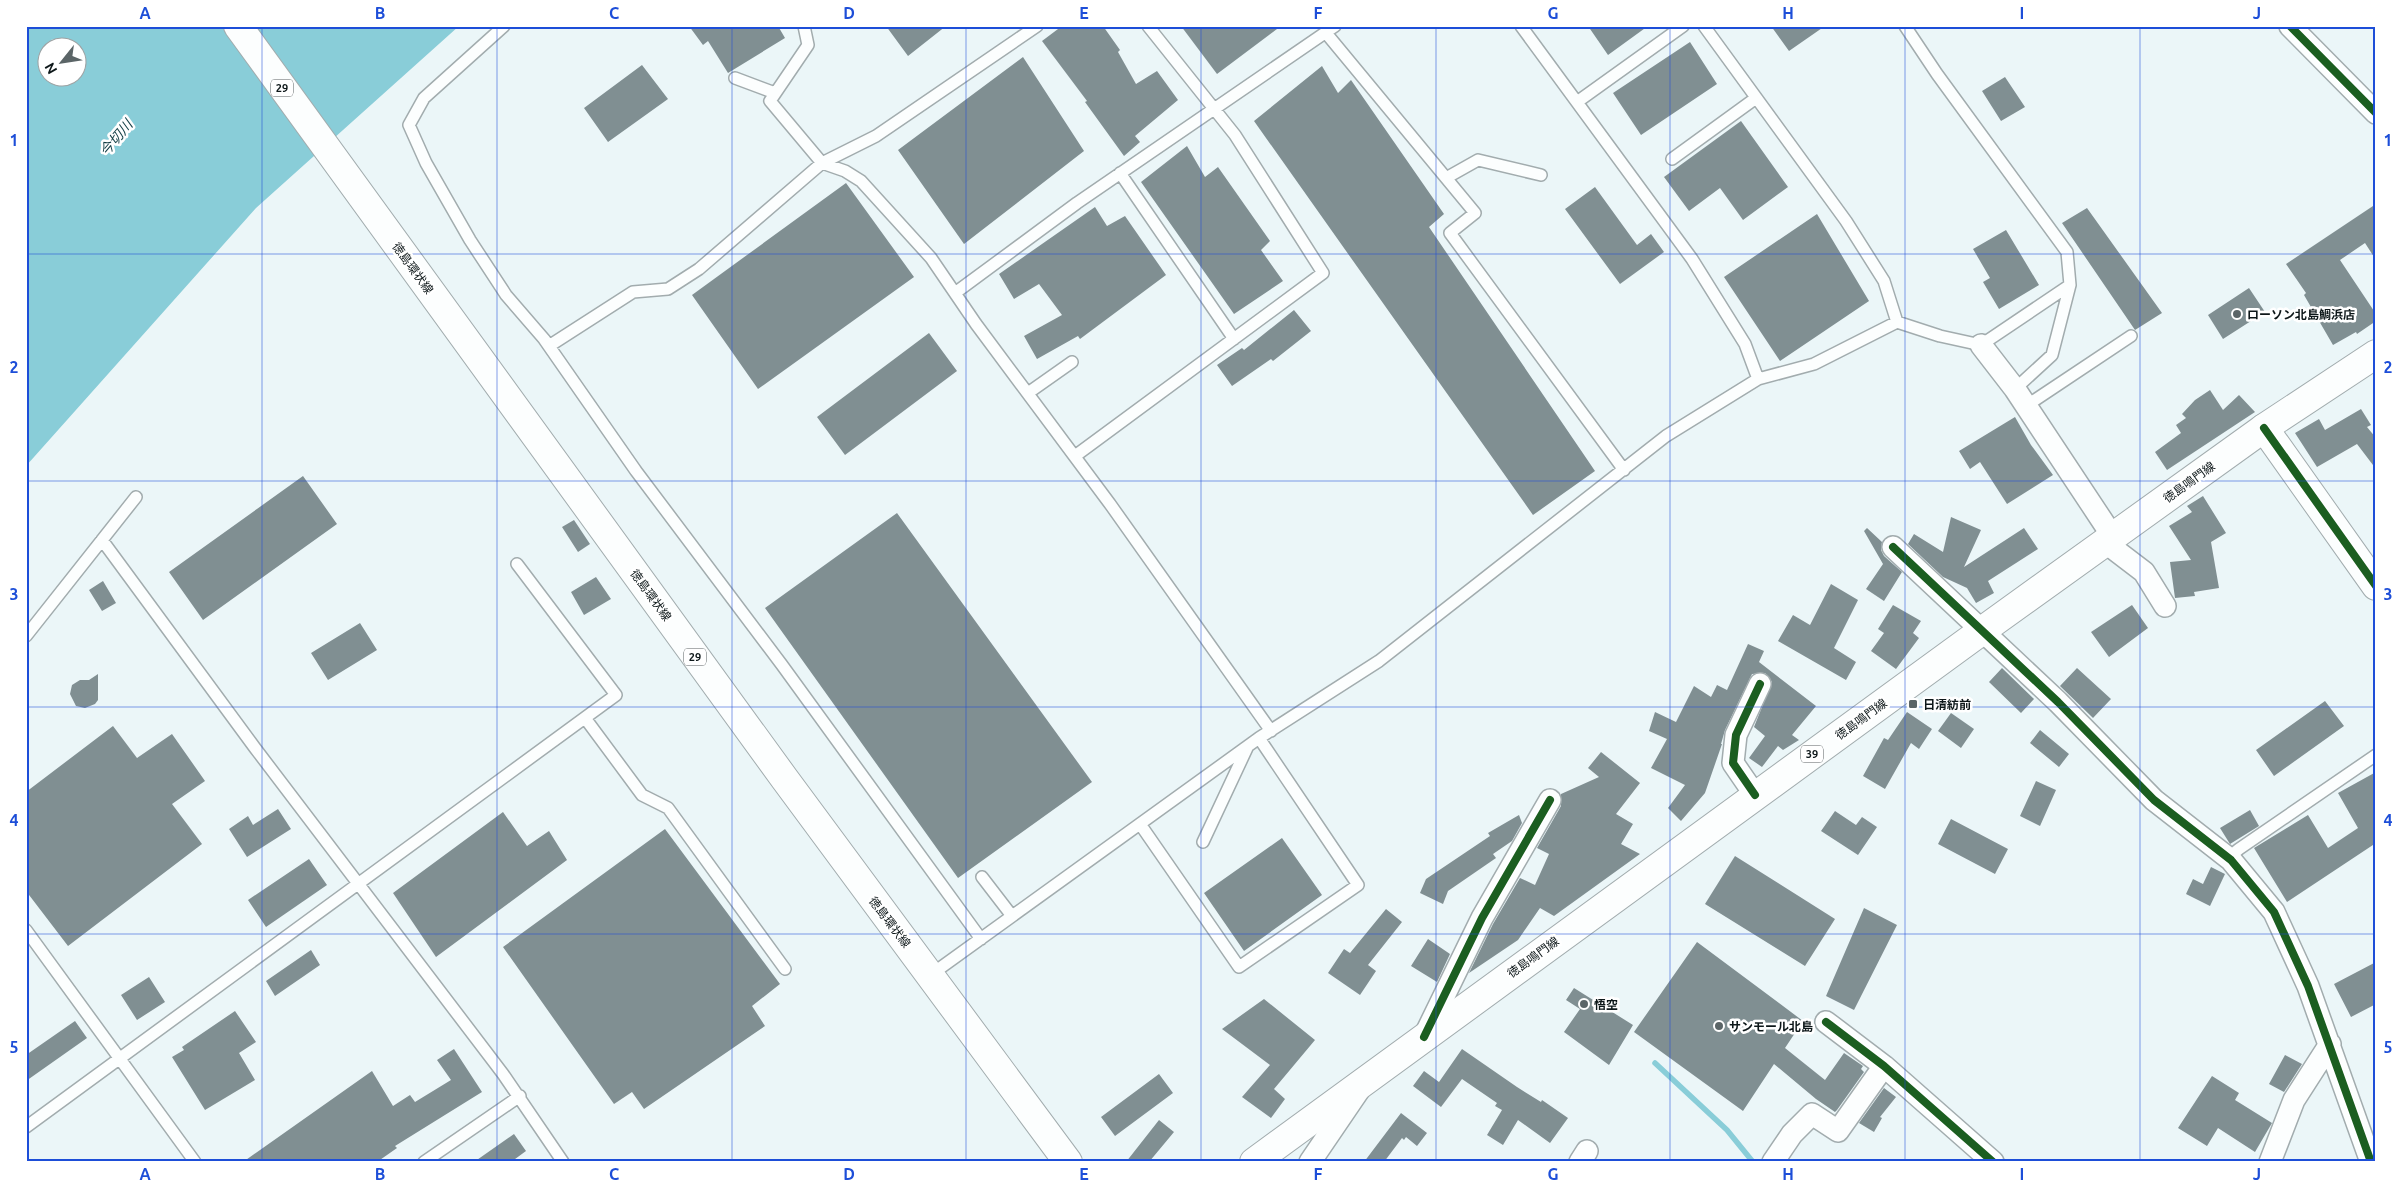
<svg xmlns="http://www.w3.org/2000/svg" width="2402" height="1188" font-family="Ubuntu,'Noto Sans JP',sans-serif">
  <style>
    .water { fill: #89cdd8; fill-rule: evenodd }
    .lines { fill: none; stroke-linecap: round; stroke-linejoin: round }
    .stream { stroke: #89cdd8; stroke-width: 5.5 }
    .building { fill: #808f92 }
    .service-casing { stroke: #a2acae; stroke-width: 14 }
    .minor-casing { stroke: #a2acae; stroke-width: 24 }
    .tertiary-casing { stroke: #a2acae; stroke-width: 30 }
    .primary-casing { stroke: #a2acae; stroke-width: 30 }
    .service { stroke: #fcfefe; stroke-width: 11 }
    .minor { stroke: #fcfefe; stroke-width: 21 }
    .tertiary { stroke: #fcfefe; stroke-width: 28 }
    .primary { stroke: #fcfefe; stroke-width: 28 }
    .cycleway-casing { stroke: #fff; stroke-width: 11 }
    .cycleway { stroke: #1b5e20; stroke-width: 8 }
    .grid { fill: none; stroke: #1d4ed8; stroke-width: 1; stroke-opacity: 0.55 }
    .poi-dot { fill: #5b6567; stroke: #fff; stroke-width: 2 }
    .labels { text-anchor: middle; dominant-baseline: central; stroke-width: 5; stroke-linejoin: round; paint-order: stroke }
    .shield { fill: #fff; stroke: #565d5e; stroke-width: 1 }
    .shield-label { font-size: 11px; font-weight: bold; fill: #0d1719 }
    .street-label { font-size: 12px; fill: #0d1719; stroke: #fff }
    .poi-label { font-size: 12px; font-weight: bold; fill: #0d1719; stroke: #fff; text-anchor: start }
    .water-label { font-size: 14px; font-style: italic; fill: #123e45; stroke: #fff }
    .neatline { fill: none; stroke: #1d4ed8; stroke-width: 2 }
    .grid-label { font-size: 16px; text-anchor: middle; font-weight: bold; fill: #1d4ed8 }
  </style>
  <rect width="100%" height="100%" fill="#ebf6f8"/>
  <path class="water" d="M26,26H459L256,208L26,466ZM48,48H78V78H48Z"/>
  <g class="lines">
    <path class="stream" d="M1655,1063L1727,1130L1753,1162"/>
  </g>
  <path class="building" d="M689,26H778L785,38L728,73L708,41L703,45Z
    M886,26H946L908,56Z
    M1062,26H1103L1120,50L1118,52L1136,84L1157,71L1178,100L1135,136L1140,142L1124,156L1085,102L1087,101L1042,41Z
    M1181,26H1281L1217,74Z
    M1588,26H1648L1608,55Z
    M1771,26H1825L1789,51Z
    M1690,42L1717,84L1641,135L1613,93Z
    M1023,57L1084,151L964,244L898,150Z
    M642,65L668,99L608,142L584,108Z
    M1322,66L1338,93L1351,80L1444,214L1429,227L1595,471L1533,515L1254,121Z
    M2005,77L2025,107L2001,121L1982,91Z
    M1741,121L1788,187L1743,220L1720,188L1689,211L1664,177Z
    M1187,146L1205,177L1218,167L1270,241L1261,250L1283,281L1234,314L1141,182Z
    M846,183L914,277L758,389L692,295Z
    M1595,187L1637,245L1651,234L1664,252L1620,284L1565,209Z
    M2376,204V260L2365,243L2340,260L2376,314V321L2357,334L2356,332L2333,345L2304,295L2306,293L2286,264Z
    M1095,207L1107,226L1125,216L1166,275L1080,339L1078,336L1037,359L1024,336L1062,315L1039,284L1014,299L999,274Z
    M2087,208L2162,313L2135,330L2062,223Z
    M1817,214L1869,301L1780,361L1724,277Z
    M2006,230L2039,285L1999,309L1983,282L1990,278L1973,249Z
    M2249,288L2265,312L2223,339L2208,315Z
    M1294,310L1311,331L1273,361L1271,359L1232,386L1217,365L1242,348L1244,350Z
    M929,333L957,371L845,455L817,417Z
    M2210,390L2223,410L2239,395L2255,412L2167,470L2155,452L2181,433L2176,425L2186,418L2182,414L2195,400Z
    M2361,409L2371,425L2367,427L2376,438V469L2357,444L2317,467L2295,433L2319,419L2325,430Z
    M2015,417L2031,445L2053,475L2007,504L1980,462L1970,469L1959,451Z
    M303,476L337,524L203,620L169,572Z
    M2203,496L2226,533L2211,542L2219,588L2194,592L2195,596L2175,598L2170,562L2191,560L2169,526L2192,512L2187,506Z
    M897,513L1092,782L958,878L765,608Z
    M1951,517L1981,530L1964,567L2024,528L2038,549L1988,581L1994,593L1976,603L1967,588L1943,577L1908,544L1914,534L1943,552Z
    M574,520L590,544L578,552L562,527Z
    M1867,528L1882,542L1881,550L1884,556L1902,572L1884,601L1866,589L1883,564L1864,531Z
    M596,577L611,599L584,615L571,592Z
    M103,581L116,603L102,611L89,590Z
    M1831,584L1858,600L1834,648L1856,662L1846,680L1778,641L1793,615L1810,625Z
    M1893,605L1921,621L1913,633L1919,638L1896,669L1871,651L1884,633L1878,629Z
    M2132,605L2148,628L2109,657L2091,632Z
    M360,623L377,650L328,680L311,653Z
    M1748,644L1764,651L1759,662L1816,706L1792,735L1799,740L1783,750L1778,746L1762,767L1749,758L1765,736L1754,727L1772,682L1765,673L1752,674L1725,730L1721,744H1722L1705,793L1681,821L1668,808L1685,785L1651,768L1667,739L1649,731L1655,712L1676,722L1694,686L1711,697L1717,685L1727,690Z
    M2002,668L2034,699L2021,713L1989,682Z
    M2077,668L2111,699L2093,718L2060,686Z
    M98,674V700L95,704L85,708L76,706L70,694L72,685L80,680H89Z
    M2325,701L2344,726L2274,776L2256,750Z
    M1907,712L1932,729L1919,749L1911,743L1885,789L1863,776L1884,738L1888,740Z
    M1951,713L1974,729L1961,748L1938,731Z
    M113,726L137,758L172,734L205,781L172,804L202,844L68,946L26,891V792Z
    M2040,730L2069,754L2059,767L2030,743Z
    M1601,752L1640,783L1616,814L1633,824L1621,844L1640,854L1554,916L1540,908L1518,940L1469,973L1493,924L1520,878L1535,885L1549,854L1537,848L1561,806V794L1599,777L1588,768Z
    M2376,772V843L2287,902L2254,848L2308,815L2328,848L2358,828L2338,793Z
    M2036,781L2056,790L2040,826L2020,816Z
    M278,809L291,829L247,857L229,829L248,816L253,825Z
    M2250,810L2259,826L2230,844L2220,828Z
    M1835,811L1856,825L1862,817L1877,827L1858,855L1821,831Z
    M503,812L527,846L549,831L567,860L436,957L393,893Z
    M1519,815L1522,823L1512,841L1493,854L1496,858L1448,891L1443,904L1420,893L1426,879L1490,836L1488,833Z
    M1951,819L2008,849L1995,874L1938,844Z
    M665,829L780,984L752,1006L765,1026L644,1109L632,1092L614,1104L503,947Z
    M1282,838L1322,895L1244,951L1204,893Z
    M1735,856L1835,919L1805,966L1705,904Z
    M309,859L327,885L266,927L248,900Z
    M2211,867L2225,874L2210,906L2186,894L2193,879L2203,884Z
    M1864,908L1897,925L1854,1010L1826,996Z
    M1386,909L1402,922L1368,965L1376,971L1360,995L1328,973L1344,949L1350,953Z
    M1428,939L1450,954L1437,982L1411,966Z
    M1697,942L1803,1021L1785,1048L1825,1080L1844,1053L1863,1066L1861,1069L1864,1072L1837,1110L1835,1112L1816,1099L1774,1064L1743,1111L1634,1032Z
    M311,950L320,965L275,996L266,981Z
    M2376,962V1004L2351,1017L2334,984Z
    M149,977L165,1002L137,1020L121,995Z
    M1574,988L1633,1025L1609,1065L1564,1032L1580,1009L1566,1000Z
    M1264,999L1315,1040L1274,1089L1285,1099L1271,1118L1242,1097L1270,1065L1222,1029Z
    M235,1011L256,1042L239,1053L255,1080L205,1110L172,1057L184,1050L182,1047Z
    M75,1021L87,1038L26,1081V1055Z
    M454,1049L482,1092L395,1146L397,1148L377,1162H243L372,1071L393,1106L410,1095L415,1102L451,1080L437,1060Z
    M1462,1049L1517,1087L1541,1102L1542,1100L1568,1118L1550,1143L1518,1120L1503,1145L1487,1135L1502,1110L1495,1106L1497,1103L1462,1079L1441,1107L1413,1086L1424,1071L1439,1082Z
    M2285,1055L2302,1064L2284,1092L2269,1084Z
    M1159,1074L1173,1093L1115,1136L1101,1117Z
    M2212,1076L2239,1093L2235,1100L2272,1123L2255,1152L2218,1128L2207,1146L2178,1128Z
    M1884,1088L1896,1097L1880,1117L1882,1118L1874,1132L1859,1123Z
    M1401,1113L1427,1133L1417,1146L1406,1137L1404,1140L1402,1138L1384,1162H1364Z
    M1159,1120L1174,1132L1149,1162H1126Z
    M514,1134L526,1151L511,1162H474Z"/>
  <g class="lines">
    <defs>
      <path id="service" d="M504,26L424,98L409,125L426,163L470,240L506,295L544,339L636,471L782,665L981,939
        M804,26L808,45L770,101L822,163L845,171L861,181L931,258L976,324L1110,504L1271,731
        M1521,26L1692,259L1745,344L1758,379
        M1704,26L1846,221L1884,281L1897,322
        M1326,33L1475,213L1450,233L1624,470
        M735,78L775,93
        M1577,102L1683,26
        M1672,159L1756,98
        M1120,173L1234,339
        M1446,178L1478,160L1541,175
        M955,293L1077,203L1335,26
        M549,346L633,292L668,289L699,269L822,163L876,136L1037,26
        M2015,389L2052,355L2070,285
        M1028,393L1072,362
        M2026,406L2131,336
        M1075,456L1323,273L1235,135L1148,26
        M102,540L255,748L503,1074L563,1162
        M26,636L136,497
        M585,718L642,795L668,808L785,969
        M1140,824L1239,967L1358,885L1259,738
        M1203,842L1247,748
        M2228,858L2239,849L2376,755
        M982,877L1012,916
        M26,930L195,1162
        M936,971L1259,738L1379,661L1666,436L1758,379L1814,364L1897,322L1940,336L1981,345L2070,285L2067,252L1937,74L1905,26
        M26,1127L616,695L517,564
        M424,1162L520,1096"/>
      <path id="minor" d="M2290,26L2376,113
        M1981,345L2015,389L2113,537
        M2106,543L2144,572L2165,606
        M1893,547L2058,702L2154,800L2231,860L2274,912L2308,986L2371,1162
        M1755,795L1733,763L1736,735L1760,684
        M1826,1022L1884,1066L1993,1162
        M1424,1037L1482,918L1550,800
        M1310,1162L1359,1090
        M1580,1162L1587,1151
        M1773,1162L1792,1134L1812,1114L1838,1131L1884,1066
        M2270,1162L2294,1100L2330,1044"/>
      <path id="tertiary" d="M2264,428L2376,586"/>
      <path id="primary" d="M238,26L784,778L1068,1162
        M1254,1162L1983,630L2264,428L2376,354"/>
    </defs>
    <use href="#service" class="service-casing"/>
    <use href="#minor" class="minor-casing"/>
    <use href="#tertiary" class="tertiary-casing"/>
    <use href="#primary" class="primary-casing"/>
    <use href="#service" class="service"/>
    <use href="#minor" class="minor"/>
    <use href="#tertiary" class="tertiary"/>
    <use href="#primary" class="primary"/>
    <defs>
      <path id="cycleway" d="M2290,26L2376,113
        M2264,428L2376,586
        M1893,547L2058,702L2154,800L2231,860L2274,912L2308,986L2371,1162
        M1755,795L1733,763L1736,735L1760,684
        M1826,1022L1884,1066L1993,1162
        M1424,1037L1482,918L1550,800"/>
    </defs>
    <use href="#cycleway" class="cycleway-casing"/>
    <use href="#cycleway" class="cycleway"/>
  </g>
  <path class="grid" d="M262,26V1162M497,26V1162M732,26V1162M966,26V1162M1201,26V1162M1436,26V1162M1670,26V1162M1905,26V1162M2140,26V1162M26,254H2376M26,481H2376M26,707H2376M26,934H2376"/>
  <g class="poi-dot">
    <circle cx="2237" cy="314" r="5"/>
    <rect x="1908" y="699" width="10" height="10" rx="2.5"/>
    <circle cx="1584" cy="1004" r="5"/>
    <circle cx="1719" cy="1026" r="5"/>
  </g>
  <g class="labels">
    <g class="shield">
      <rect x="271" y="79.5" width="22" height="17" rx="4"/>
      <rect x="684" y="648.5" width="22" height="17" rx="4"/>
      <rect x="1801" y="745.5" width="22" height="17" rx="4"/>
    </g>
    <g class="shield-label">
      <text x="282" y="88">29</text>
      <text x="695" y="657">29</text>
      <text x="1812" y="754">39</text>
    </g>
    <g class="street-label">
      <text transform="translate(413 268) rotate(54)">徳島環状線</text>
      <text transform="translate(2189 482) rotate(-36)">徳島鳴門線</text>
      <text transform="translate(651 595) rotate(54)">徳島環状線</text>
      <text transform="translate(1861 719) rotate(-36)">徳島鳴門線</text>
      <text transform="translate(890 922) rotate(53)">徳島環状線</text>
      <text transform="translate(1533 957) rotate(-36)">徳島鳴門線</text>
    </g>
    <g class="poi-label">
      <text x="2247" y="314">ローソン北島鯛浜店</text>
      <text x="1923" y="704">日清紡前</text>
      <text x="1594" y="1004">悟空</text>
      <text x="1729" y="1026">サンモール北島</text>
    </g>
    <g class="water-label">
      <text transform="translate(116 138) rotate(-50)">今切川</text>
    </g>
  </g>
  <rect width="2402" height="1188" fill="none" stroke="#ffffff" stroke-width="55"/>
  <g transform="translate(62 62) rotate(240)"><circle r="24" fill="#ffffff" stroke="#9ea2a3"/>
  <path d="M0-4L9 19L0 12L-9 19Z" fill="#5b6567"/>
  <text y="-8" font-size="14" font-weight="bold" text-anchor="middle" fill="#0d1719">N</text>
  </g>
  <rect x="28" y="28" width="2346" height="1132" class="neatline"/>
  <g class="grid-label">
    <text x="145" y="19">A</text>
    <text x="380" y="19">B</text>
    <text x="614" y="19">C</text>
    <text x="849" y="19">D</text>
    <text x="1084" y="19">E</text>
    <text x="1318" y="19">F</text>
    <text x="1553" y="19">G</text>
    <text x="1788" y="19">H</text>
    <text x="2022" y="19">I</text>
    <text x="2257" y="19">J</text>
    <text x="14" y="146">1</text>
    <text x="2388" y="146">1</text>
    <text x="14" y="373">2</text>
    <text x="2388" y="373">2</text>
    <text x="14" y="600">3</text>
    <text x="2388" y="600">3</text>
    <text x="14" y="826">4</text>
    <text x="2388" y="826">4</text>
    <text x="14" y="1053">5</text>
    <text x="2388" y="1053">5</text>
    <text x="145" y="1180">A</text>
    <text x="380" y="1180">B</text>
    <text x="614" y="1180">C</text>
    <text x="849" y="1180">D</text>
    <text x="1084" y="1180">E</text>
    <text x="1318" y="1180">F</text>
    <text x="1553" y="1180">G</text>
    <text x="1788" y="1180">H</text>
    <text x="2022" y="1180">I</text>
    <text x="2257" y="1180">J</text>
  </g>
</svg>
